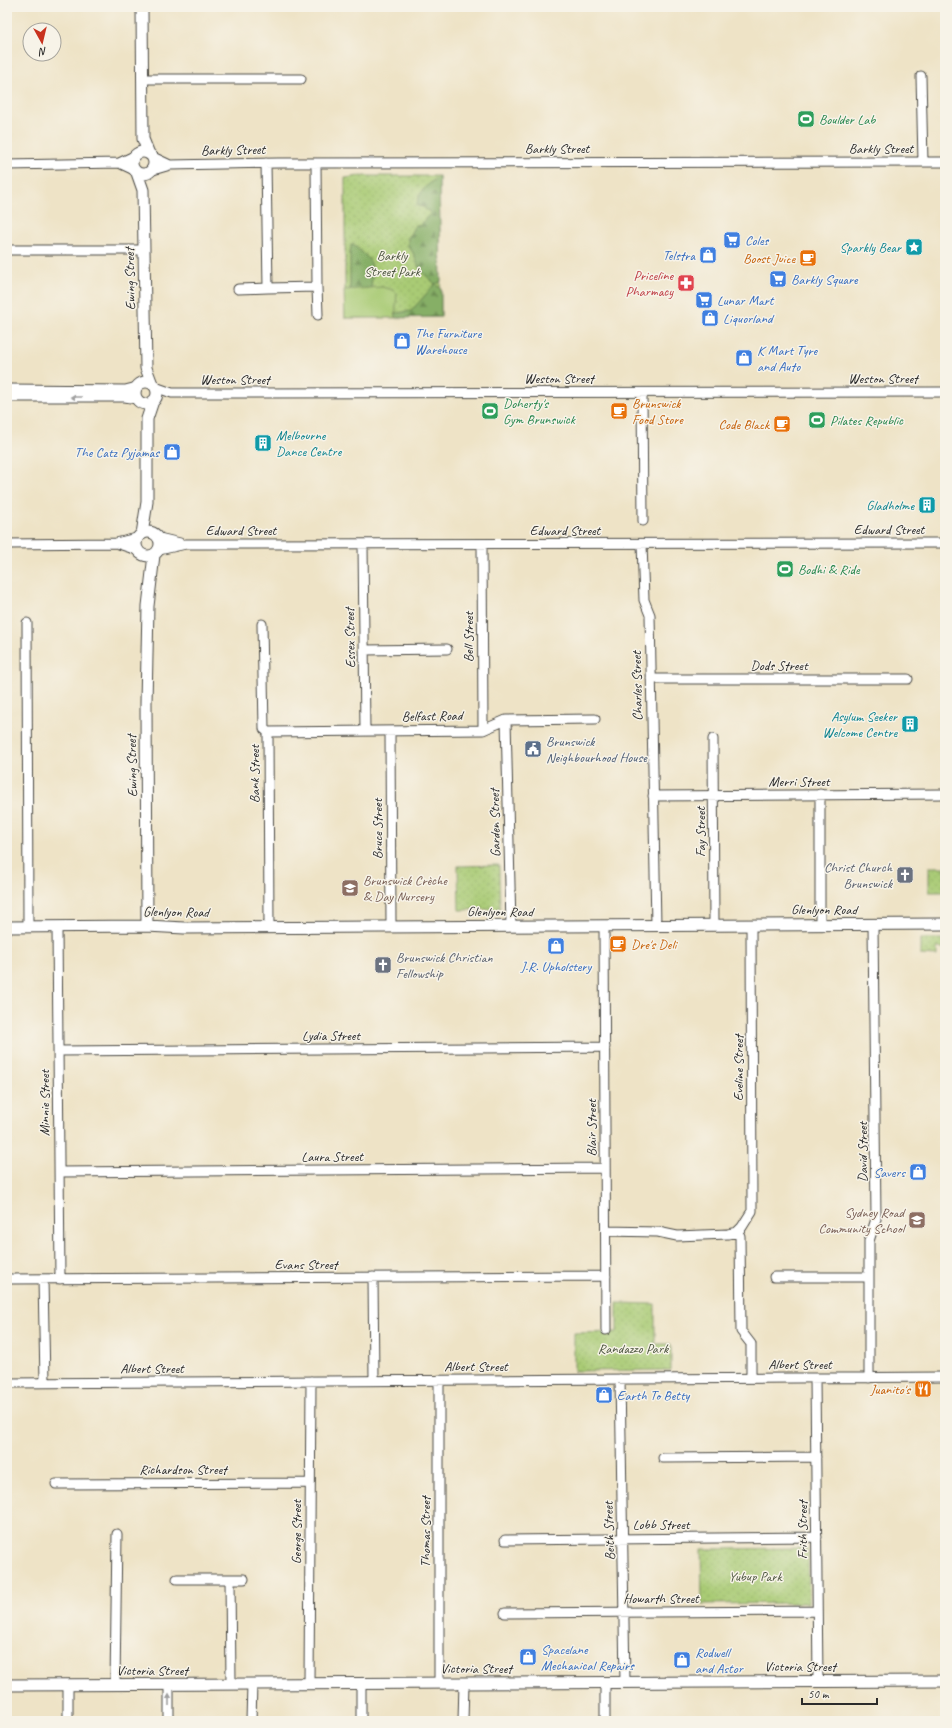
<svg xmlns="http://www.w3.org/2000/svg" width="952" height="1728" font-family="Caveat,sans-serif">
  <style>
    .grass { fill: url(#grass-dots); stroke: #6a7b50 }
    .forest { fill: url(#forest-firs); stroke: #586d48 }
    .garden { fill: #a9cb74; stroke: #6a7b50 }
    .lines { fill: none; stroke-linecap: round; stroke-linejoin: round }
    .minor-casing { stroke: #484742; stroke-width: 11 }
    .tertiary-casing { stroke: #484742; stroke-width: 13 }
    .minor { stroke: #fff; stroke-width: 9 }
    .tertiary { stroke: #fff; stroke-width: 11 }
    .oneway { fill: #a0a0a0 }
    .labels { text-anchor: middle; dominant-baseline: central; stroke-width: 3; stroke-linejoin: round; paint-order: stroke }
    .leisure-label { font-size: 14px; fill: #27864d; stroke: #f7f3e8; text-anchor: start }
    .street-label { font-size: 14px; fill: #2b2b2b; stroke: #f7f3e8 }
    .shop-label { font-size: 14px; fill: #366cbe; stroke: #f7f3e8; text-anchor: start }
    .culture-label { font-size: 14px; fill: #0d838f; stroke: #f7f3e8; text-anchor: end }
    .park-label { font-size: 14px; fill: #4a533d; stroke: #f7f3e8 }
    .food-label { font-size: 14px; fill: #c56008; stroke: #f7f3e8; text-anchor: end }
    .health-label { font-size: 14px; fill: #be3a42; stroke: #f7f3e8; text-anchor: end }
    .service-label { font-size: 14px; fill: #4e5e75; stroke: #f7f3e8; text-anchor: start }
    .worship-label { font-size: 14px; fill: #5b616d; stroke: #f7f3e8; text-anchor: end }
    .education-label { font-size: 14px; fill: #785e54; stroke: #f7f3e8; text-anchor: start }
  </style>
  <defs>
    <pattern id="grass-dots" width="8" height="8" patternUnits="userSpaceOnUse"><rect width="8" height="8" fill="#a9cb74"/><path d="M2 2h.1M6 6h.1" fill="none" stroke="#92ae65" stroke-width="1.8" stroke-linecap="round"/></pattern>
    <pattern id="forest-firs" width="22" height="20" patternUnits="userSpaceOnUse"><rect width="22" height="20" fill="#86af66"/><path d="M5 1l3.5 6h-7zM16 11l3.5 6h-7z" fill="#6e8f54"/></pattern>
  </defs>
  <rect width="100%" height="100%" fill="#f7f3e8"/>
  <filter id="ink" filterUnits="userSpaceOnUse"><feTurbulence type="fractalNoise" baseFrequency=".025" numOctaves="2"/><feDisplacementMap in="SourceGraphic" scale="8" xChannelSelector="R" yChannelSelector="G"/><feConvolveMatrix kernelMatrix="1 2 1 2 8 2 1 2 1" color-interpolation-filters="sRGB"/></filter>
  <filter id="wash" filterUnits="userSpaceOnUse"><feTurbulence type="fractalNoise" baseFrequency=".012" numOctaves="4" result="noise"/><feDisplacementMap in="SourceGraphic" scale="16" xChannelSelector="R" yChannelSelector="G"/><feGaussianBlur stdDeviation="0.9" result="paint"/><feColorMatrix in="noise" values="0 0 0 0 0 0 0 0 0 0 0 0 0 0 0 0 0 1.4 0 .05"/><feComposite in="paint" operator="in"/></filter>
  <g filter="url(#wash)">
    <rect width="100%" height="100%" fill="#eee3c6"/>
    <path class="grass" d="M359,176H439L441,317L345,318V178Z
      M499,865L500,909L459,910L458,866Z
      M929,867H945V892H929Z
      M920,939H945V948H937V956L920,955Z
      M617,1303L655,1304V1344H671V1370L574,1371V1333L617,1332Z
      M808,1548L809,1603L702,1604L701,1549Z"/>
    <path class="forest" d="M439,176L441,282L435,284L441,289V317L395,318L396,313L411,311L435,284C429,278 423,274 419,267C415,260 414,251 408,246V238L415,225L419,226L431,213L423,207L417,206C417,192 430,183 439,176Z
      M352,244C373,261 374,261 371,288L350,290V251Z"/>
    <path class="garden" d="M382,287L393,290L397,293L395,318H345L344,290Z"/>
  </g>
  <g filter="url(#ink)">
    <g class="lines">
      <defs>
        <path id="minor" d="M921,76L923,162
          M142,79H301
          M153,157L170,165
          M119,163L134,170
          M266,163L268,288L317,287L316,163
          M7,165L119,163L134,156
          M153,170L170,165L278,163L945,162
          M7,250H144
          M317,287L318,315
          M238,289L268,288
          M155,387L172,393L945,392
          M7,389L125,390L137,387
          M642,393L643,521
          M7,397H125L137,399
          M159,538L180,543
          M116,543L137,550
          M7,544L116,543L137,538
          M363,544L365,731
          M482,544L483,730
          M642,544L644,600L650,615L656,925
          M159,550L186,544L945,543
          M27,623L28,927
          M262,624L264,729L268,732L269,927
          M364,650L447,649
          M651,679H908
          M506,720L511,926
          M390,731L391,926
          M268,732L483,730L506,720L595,719
          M713,739L714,925
          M653,796L945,794
          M820,925V794
          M604,926L606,1330
          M57,928L60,1279
          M58,1051L605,1047
          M59,1172L605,1168
          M606,1231L658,1232L677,1236L728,1234L737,1232L742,1227L752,1211L751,925
          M737,1232L740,1236L741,1331L751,1344V1378
          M373,1277L374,1380
          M774,1277H869
          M7,1279L606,1276
          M43,1279L45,1382
          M815,1378L818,1681
          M869,1378V1241L876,1219L873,924
          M620,1379L625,1682
          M7,1383L945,1377
          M663,1458L816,1457
          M56,1484L310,1483
          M505,1540L817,1537
          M177,1579H244
          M230,1579L231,1684
          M505,1613L817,1611
          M605,1682V1721
          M439,1683V1380
          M309,1684L311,1381
          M68,1685V1721
          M115,1685L117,1534
          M169,1721V1685
          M251,1721L252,1684
          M361,1721V1684
          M463,1721L464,1683"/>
        <path id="tertiary" d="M142,7L143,139L149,154
          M132 163a11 11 0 1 1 22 0a11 11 0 1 1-22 0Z
          M137,173L143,190L146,368L152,384
          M135 393a11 11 0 1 1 22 0a11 11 0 1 1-22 0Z
          M136 544a12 12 0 1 1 24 0a12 12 0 1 1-24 0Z
          M142,534L147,502V419L153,401
          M147,926L146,703L148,606L154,555
          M7,927L147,926L184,928L945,924
          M7,1685L945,1681"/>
      </defs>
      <use href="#minor" class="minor-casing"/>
      <use href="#tertiary" class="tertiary-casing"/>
      <use href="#minor" class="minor"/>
      <use href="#tertiary" class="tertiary"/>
    </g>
    <defs><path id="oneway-solid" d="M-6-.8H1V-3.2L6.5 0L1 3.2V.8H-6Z"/></defs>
    <g class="oneway">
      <use href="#oneway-solid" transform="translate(76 397) rotate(180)"/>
      <use href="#oneway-solid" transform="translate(169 1700) rotate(-90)"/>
    </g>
  </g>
  <defs>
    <symbol id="stadium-square" viewBox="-11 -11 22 22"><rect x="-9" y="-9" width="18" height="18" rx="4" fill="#2e9e5b" stroke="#f7f3e8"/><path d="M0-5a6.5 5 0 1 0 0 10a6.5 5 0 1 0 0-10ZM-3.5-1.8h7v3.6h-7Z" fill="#fff"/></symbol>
    <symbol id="supermarket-square" viewBox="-11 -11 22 22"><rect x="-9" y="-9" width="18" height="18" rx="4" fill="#3f7fe0" stroke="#f7f3e8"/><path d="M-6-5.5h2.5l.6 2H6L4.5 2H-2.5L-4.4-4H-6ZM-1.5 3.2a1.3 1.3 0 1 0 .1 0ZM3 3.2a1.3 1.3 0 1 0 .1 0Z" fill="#fff"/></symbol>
    <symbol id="sight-square" viewBox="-11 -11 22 22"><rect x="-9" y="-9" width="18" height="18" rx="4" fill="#0f9aa8" stroke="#f7f3e8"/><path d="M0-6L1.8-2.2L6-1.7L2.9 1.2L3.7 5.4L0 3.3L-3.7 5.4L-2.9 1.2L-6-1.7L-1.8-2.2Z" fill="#fff"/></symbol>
    <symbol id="shop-square" viewBox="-11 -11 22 22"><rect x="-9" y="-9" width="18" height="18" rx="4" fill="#3f7fe0" stroke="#f7f3e8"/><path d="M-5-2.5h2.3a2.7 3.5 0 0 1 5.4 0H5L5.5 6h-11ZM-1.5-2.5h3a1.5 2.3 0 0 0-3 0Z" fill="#fff"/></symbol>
    <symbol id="cafe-square" viewBox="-11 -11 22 22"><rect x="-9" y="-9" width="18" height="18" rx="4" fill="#e8710a" stroke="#f7f3e8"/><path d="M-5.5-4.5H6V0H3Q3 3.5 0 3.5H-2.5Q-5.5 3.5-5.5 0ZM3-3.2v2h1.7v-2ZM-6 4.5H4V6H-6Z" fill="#fff"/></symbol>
    <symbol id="pharmacy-square" viewBox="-11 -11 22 22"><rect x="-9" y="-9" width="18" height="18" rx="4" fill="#e0444e" stroke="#f7f3e8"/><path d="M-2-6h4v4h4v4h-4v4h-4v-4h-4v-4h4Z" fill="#fff"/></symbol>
    <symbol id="building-square" viewBox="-11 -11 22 22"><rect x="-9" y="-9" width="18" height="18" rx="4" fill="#0f9aa8" stroke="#f7f3e8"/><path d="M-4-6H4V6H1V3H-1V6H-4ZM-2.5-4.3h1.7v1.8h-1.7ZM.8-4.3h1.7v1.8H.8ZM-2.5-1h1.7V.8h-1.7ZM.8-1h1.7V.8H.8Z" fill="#fff"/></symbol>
    <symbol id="civic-square" viewBox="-11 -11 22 22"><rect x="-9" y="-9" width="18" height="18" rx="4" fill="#5c6f8a" stroke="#f7f3e8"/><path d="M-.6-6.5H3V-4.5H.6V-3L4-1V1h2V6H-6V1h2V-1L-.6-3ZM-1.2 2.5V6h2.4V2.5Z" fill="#fff"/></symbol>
    <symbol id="church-square" viewBox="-11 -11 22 22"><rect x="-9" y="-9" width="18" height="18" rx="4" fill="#6b7280" stroke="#f7f3e8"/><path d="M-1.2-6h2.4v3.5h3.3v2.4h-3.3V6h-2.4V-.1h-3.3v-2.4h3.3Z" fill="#fff"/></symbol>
    <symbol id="school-square" viewBox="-11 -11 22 22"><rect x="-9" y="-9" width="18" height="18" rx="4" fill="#8d6e63" stroke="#f7f3e8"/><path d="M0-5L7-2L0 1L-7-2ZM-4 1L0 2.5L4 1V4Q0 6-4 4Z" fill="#fff"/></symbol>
    <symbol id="restaurant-square" viewBox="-11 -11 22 22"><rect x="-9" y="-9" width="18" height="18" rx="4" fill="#e8710a" stroke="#f7f3e8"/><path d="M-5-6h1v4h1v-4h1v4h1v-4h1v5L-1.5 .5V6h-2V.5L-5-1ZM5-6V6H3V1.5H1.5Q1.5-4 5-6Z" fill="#fff"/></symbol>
  </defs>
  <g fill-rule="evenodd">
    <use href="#stadium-square" x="796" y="109" width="20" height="20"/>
    <use href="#supermarket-square" x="722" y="230" width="20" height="20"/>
    <use href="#sight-square" x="904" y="237" width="20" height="20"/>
    <use href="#shop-square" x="698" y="245" width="20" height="20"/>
    <use href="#cafe-square" x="798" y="248" width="20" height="20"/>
    <use href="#supermarket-square" x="768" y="269" width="20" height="20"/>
    <use href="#pharmacy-square" x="676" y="273" width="20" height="20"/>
    <use href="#supermarket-square" x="694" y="290" width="20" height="20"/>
    <use href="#shop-square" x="700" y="308" width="20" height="20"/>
    <use href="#shop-square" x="392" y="331" width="20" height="20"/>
    <use href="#shop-square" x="734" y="348" width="20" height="20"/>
    <use href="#stadium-square" x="480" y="401" width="20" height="20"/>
    <use href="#cafe-square" x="609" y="401" width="20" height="20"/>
    <use href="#stadium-square" x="807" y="410" width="20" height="20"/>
    <use href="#cafe-square" x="772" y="414" width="20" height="20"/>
    <use href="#building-square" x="253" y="433" width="20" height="20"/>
    <use href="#shop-square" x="162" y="442" width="20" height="20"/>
    <use href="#building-square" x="917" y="495" width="20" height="20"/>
    <use href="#stadium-square" x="775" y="559" width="20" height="20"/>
    <use href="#building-square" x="900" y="714" width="20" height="20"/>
    <use href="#civic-square" x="523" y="739" width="20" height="20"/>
    <use href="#church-square" x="895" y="865" width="20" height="20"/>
    <use href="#school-square" x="340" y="878" width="20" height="20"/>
    <use href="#cafe-square" x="608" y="934" width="20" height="20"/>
    <use href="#shop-square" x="546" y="936" width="20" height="20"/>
    <use href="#church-square" x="373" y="955" width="20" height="20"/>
    <use href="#shop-square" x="908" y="1162" width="20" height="20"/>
    <use href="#school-square" x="907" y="1210" width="20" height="20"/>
    <use href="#restaurant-square" x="913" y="1379" width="20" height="20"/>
    <use href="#shop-square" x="594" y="1385" width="20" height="20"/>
    <use href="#shop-square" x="518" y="1647" width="20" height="20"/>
    <use href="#shop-square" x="672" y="1650" width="20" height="20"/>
  </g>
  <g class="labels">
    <g class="leisure-label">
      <text x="819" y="119">Boulder Lab</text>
      <text x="503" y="403">Doherty's<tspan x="503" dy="16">Gym Brunswick</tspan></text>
      <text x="830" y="420">Pilates Republic</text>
      <text x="798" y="569">Bodhi &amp; Ride</text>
    </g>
    <g class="street-label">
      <text x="557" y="148">Barkly Street</text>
      <text x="881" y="148">Barkly Street</text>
      <text transform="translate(233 150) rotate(-1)">Barkly Street</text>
      <text transform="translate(130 279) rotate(-91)">Ewing Street</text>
      <text x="559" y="378">Weston Street</text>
      <text x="883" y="378">Weston Street</text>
      <text x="235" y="379">Weston Street</text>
      <text x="889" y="529">Edward Street</text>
      <text x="241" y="530">Edward Street</text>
      <text x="565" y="530">Edward Street</text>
      <text transform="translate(468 637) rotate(-90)">Bell Street</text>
      <text transform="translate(350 638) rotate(-91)">Essex Street</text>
      <text x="779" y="665">Dods Street</text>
      <text transform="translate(637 686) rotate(-91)">Charles Street</text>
      <text transform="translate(432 716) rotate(-1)">Belfast Road</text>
      <text transform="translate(132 766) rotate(-91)">Ewing Street</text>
      <text transform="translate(254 774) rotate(-90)">Bank Street</text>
      <text x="799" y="781">Merri Street</text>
      <text transform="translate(495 823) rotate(-91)">Garden Street</text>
      <text transform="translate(377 829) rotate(-90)">Bruce Street</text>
      <text transform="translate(700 832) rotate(-90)">Fay Street</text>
      <text x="824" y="909">Glenlyon Road</text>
      <text x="500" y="911">Glenlyon Road</text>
      <text transform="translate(176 912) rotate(1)">Glenlyon Road</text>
      <text x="331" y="1035">Lydia Street</text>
      <text transform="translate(738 1068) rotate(-90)">Eveline Street</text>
      <text transform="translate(44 1103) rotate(-90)">Minnie Street</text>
      <text transform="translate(591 1128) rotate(-90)">Blair Street</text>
      <text transform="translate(862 1152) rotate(-90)">David Street</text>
      <text x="332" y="1156">Laura Street</text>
      <text x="306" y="1264">Evans Street</text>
      <text x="800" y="1364">Albert Street</text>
      <text x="476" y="1366">Albert Street</text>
      <text x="152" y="1368">Albert Street</text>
      <text x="183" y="1469">Richardson Street</text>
      <text x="661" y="1524">Lobb Street</text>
      <text transform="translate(802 1530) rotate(-90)">Frith Street</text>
      <text transform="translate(609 1531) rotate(-92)">Beith Street</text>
      <text transform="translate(296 1532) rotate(-90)">George Street</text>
      <text transform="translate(425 1532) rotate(-90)">Thomas Street</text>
      <text x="661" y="1598">Howarth Street</text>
      <text x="800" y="1666">Victoria Street</text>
      <text x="476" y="1668">Victoria Street</text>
      <text x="152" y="1670">Victoria Street</text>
    </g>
    <g class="shop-label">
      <text x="745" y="240">Coles</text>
      <text x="695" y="255" text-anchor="end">Telstra</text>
      <text x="791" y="279">Barkly Square</text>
      <text x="717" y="300">Lunar Mart</text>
      <text x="723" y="318">Liquorland</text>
      <text x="415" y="333">The Furniture<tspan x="415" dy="16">Warehouse</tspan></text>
      <text x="757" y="350">K Mart Tyre<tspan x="757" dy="16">and Auto</tspan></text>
      <text x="159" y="452" text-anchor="end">The Catz Pyjamas</text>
      <text x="556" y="966" text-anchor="middle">J.R. Upholstery</text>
      <text x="905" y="1172" text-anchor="end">Savers</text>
      <text x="617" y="1395">Earth To Betty</text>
      <text x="541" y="1649">Spacelane<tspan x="541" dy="16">Mechanical Repairs</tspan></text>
      <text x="695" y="1652">Rodwell<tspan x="695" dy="16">and Astor</tspan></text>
    </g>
    <g class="culture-label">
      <text x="901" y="247">Sparkly Bear</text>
      <text x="276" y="435" text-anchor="start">Melbourne<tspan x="276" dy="16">Dance Centre</tspan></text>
      <text x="914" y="505">Gladholme</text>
      <text x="897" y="716">Asylum Seeker<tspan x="897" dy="16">Welcome Centre</tspan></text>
    </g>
    <g class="park-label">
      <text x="392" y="255">Barkly<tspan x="392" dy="16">Street Park</tspan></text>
      <text x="633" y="1348">Randazzo Park</text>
      <text x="755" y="1576">Yubup Park</text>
    </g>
    <g class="food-label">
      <text x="795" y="258">Boost Juice</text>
      <text x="632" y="403" text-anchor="start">Brunswick<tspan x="632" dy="16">Food Store</tspan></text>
      <text x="769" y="424">Code Black</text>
      <text x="631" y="944" text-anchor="start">Dre's Deli</text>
      <text x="910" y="1389">Juanito's</text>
    </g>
    <g class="health-label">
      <text x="673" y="275">Priceline<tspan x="673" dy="16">Pharmacy</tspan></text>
    </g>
    <g class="service-label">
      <text x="546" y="741">Brunswick<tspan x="546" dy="16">Neighbourhood House</tspan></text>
    </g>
    <g class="worship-label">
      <text x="892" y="867">Christ Church<tspan x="892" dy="16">Brunswick</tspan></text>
      <text x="396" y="957" text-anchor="start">Brunswick Christian<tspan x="396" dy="16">Fellowship</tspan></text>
    </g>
    <g class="education-label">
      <text x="363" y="880">Brunswick Crèche<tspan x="363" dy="16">&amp; Day Nursery</tspan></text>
      <text x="904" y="1212" text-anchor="end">Sydney Road<tspan x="904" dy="16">Community School</tspan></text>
    </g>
  </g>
  <rect width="952" height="1728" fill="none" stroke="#f7f3e8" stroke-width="24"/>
  <g transform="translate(42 42) rotate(172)"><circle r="19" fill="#f7f3e8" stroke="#a5a39c"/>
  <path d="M0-3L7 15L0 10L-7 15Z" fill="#c8321e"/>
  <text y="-6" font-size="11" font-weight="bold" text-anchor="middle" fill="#2b2b2b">N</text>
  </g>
  <path d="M802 1698v6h75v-6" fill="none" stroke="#2b2b2b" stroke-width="2"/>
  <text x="808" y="1698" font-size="12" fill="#2b2b2b" stroke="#f7f3e8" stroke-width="3" paint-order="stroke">50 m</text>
</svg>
